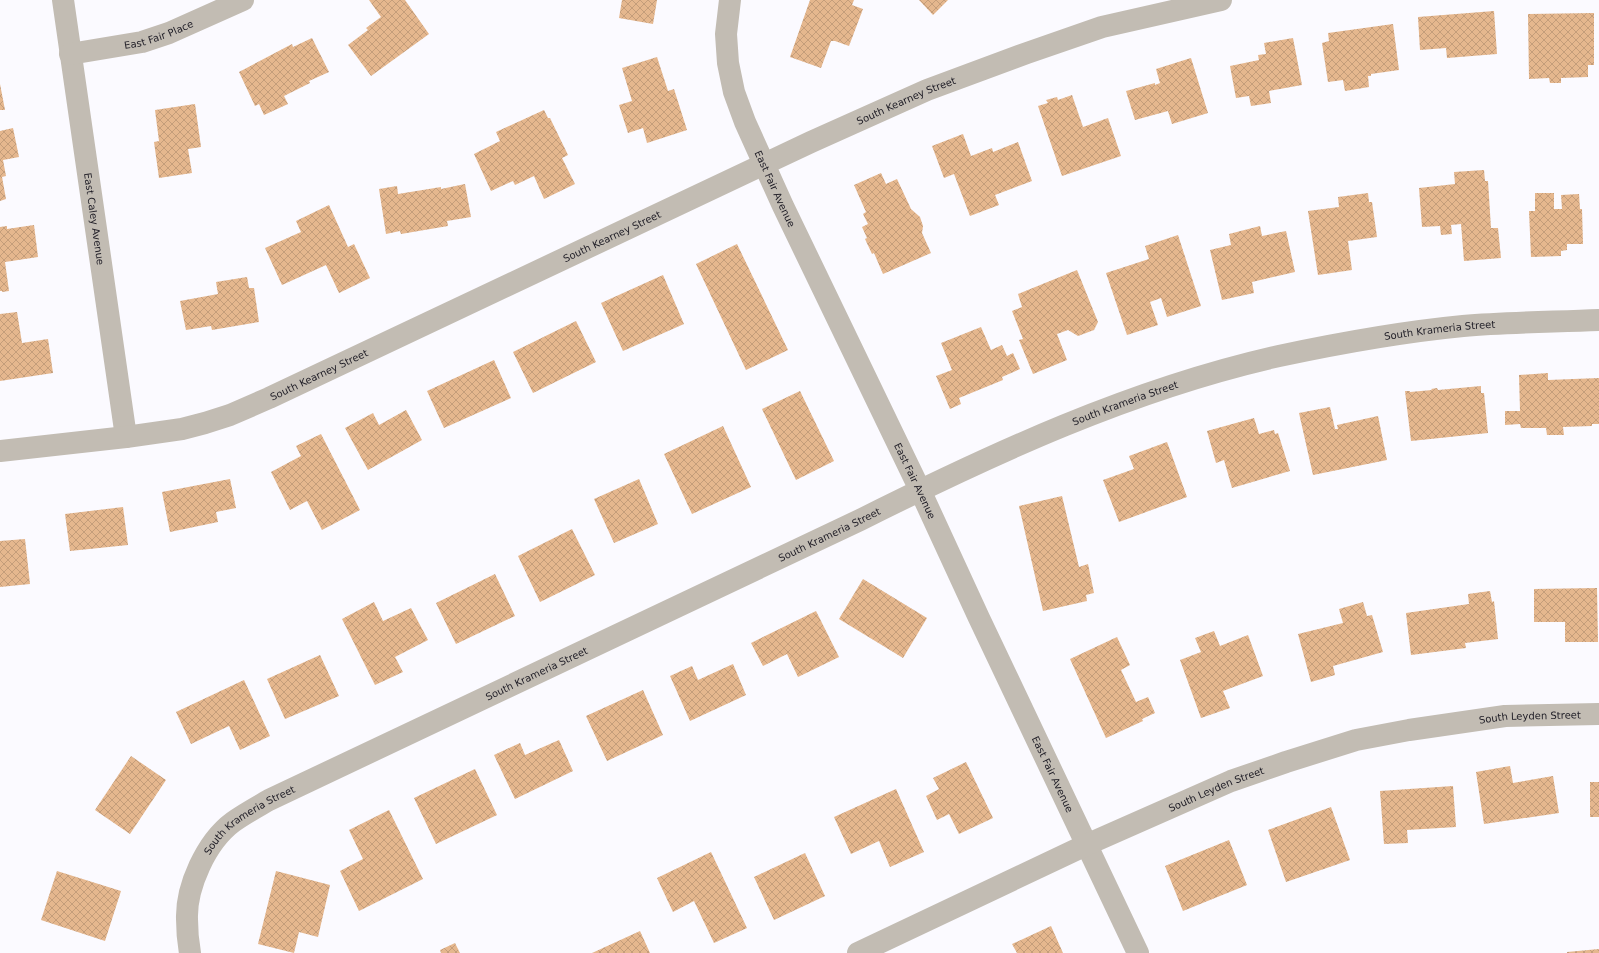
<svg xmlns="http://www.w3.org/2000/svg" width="1599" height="953" font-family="'DejaVu Sans',sans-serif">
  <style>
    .building { fill: url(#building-cross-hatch) }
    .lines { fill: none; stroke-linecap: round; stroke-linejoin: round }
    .minor { stroke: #c2bcb3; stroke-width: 22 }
    .labels { text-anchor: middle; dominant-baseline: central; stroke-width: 3.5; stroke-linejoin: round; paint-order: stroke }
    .street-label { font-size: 10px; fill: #1f1d26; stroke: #fff }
  </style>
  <defs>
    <pattern id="building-cross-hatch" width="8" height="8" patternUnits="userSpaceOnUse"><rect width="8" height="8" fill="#e5b78e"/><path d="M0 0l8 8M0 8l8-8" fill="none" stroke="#c49d7a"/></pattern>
  </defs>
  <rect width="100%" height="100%" fill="#fbfaff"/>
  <path class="building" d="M369,0H405L429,34L371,76L348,45L368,30L366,28L381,17Z
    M622,0H657L653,24L619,18Z
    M810,0H854L852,5L863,9L849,46L835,41H831L821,68L790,57Z
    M919,0H948L933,15Z
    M1494,11L1497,54L1447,58L1446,48L1420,50L1418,17Z
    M1594,13V65H1588V77L1561,78V83H1550L1549,78L1529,79L1528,14Z
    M1393,24L1399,70L1371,74V76H1368L1369,87L1345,91L1343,80L1328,82L1322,43L1329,41L1328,33Z
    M312,38L329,72L309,81L310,83L284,96L288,104L264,115L259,104L255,106L239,72L292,44L293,47Z
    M1293,38L1302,85L1269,91L1271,103L1251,106L1249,96L1236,98L1230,66L1259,60L1258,55L1266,54L1264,43Z
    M657,57L668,91L674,89L687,130L647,143L643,128L628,133L619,105L632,101L622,68Z
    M1191,58L1208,113L1172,124L1168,111L1135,120L1126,91L1155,83V85L1160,83L1156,69Z
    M0,84L5,110H0Z
    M1072,95L1083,127L1108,118L1121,156L1062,176L1038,106L1048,103L1046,100L1057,97L1058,100Z
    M195,104L201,147L188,149L192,173L159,178L154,142L159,141L155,110Z
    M544,110L548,118H550L568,155L562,158L575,184L544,199L534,176L515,185L513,181L491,191L474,154L500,141L496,132Z
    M13,128L19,157L3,160L6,176L2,177L6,199L0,201V131Z
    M963,134L971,156L992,148L993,152L1018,142L1032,181L995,195L999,205L970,216L954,174L944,178L932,146Z
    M1484,170L1485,181H1488L1491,228H1498L1501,258L1464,261L1461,224L1451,225L1452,234L1441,235L1440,226L1422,227L1419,188L1455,184L1454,172Z
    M881,173L886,184L897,179L911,209L920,217L923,226L922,233L931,253L883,274L874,253L872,254L865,239L867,238L862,227L868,224L863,214L866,212L854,185Z
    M465,184L471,217L447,221L448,226L401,234L400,231L386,234L379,189L397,186L398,194L441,187V189Z
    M1368,193L1369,202H1372L1377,237L1348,241L1352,270L1318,275L1308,211L1339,207L1338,197Z
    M1535,193H1554V209H1562L1561,195L1579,194L1580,209H1582L1583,244H1567V250L1561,251V256L1531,257L1529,211H1535Z
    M329,205L348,247L354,244L370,278L339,293L326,265L282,285L265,248L301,232L296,221Z
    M34,225L38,257L5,262L9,291L2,292V291H0V227L7,226V229Z
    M1260,226L1262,236L1286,231L1295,272L1252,282L1254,293L1222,300L1210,250L1231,245L1229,234Z
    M1178,235L1201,306L1167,317L1161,298L1150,302L1158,325L1127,335L1106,273L1149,259L1145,246Z
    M737,244L788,350L746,370L696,264Z
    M1077,270L1098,322L1094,330L1078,336L1068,330L1057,334L1067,360L1033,374L1019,340L1023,339L1012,311L1022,307L1018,294Z
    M663,275L684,324L623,351L601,303Z
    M247,277L249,288H254L259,322L212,330L211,326L186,330L180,301L218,294L216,282Z
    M17,312L22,343L48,339L53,373L0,381V314Z
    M576,321L596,362L533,393L513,352Z
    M981,327L991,350L1002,345L1007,356L1013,353L1020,369L1002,377L1003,380L959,398L961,404L950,409L936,376L952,370L941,343Z
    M494,360L511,398L444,428L427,391Z
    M1548,373V380L1599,378V424H1592V426L1563,427L1564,435H1547L1546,428H1521L1520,424L1505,425V411H1520L1519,375Z
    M1481,386V393H1484L1488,433L1411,441L1405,391H1410V392L1432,390L1431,389L1437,388L1438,390Z
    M800,391L834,461L796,480L762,409Z
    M1330,407L1335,429H1338L1337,425L1378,416L1387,460L1313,475L1299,413Z
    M406,410L422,440L368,470L345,428L373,413L379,425Z
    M1254,418L1259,434L1274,430L1275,434L1278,433L1290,471L1232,488L1224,460L1216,463L1207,431Z
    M723,426L751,487L692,514L664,454Z
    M321,434L360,510L322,530L307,501L290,510L271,472L301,456L296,446Z
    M1167,442L1187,497L1119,522L1103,480L1134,469L1129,456Z
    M230,479L236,508L216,512L218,522L170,532L162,492Z
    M639,479L658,524L614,543L594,499Z
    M1062,496L1079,567L1088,564L1094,593L1086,595L1087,601L1043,611L1019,506Z
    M123,507L128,545L70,551L65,514Z
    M572,529L595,575L540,602L518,556Z
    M25,539L30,584L0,587V541Z
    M495,574L515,616L456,644L436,603Z
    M863,579L927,618L903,658L839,619Z
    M1597,588L1598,642H1565V622H1534V589Z
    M1490,591L1492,602L1494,601L1498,639L1465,643L1466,648L1411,655L1406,613L1469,604L1468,594Z
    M374,602L383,621L411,608L428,640L395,657L403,672L375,685L342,619Z
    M1363,602L1367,616L1372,615L1383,652L1333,666L1335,675L1311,682L1298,634L1343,623L1339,609Z
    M816,611L839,657L798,677L787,654L763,666L751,643Z
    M1214,631L1220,646L1248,635L1263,676L1223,691L1230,708L1201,718L1180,660L1201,652L1195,638Z
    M1117,637L1130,665L1121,670L1136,702L1148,697L1155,713L1142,719L1143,721L1106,738L1070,659Z
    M320,655L339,696L285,719L267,679Z
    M733,664L746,695L690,721L670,676L692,666L698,680Z
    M244,680L270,736L240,750L229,726L191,744L176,712Z
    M643,690L663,735L607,761L586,716Z
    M559,740L573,771L515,799L494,755L520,743L525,755Z
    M131,756L166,780L130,834L95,810Z
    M966,762L993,818L959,834L949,814L937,820L926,796L939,789L933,778Z
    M1510,766L1513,783L1553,776L1559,813L1484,824L1476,772Z
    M475,769L497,815L436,844L414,798Z
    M1590,782H1599V817H1590Z
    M1453,786L1456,827L1407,830L1408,843L1384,844L1380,791Z
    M896,789L924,852L890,867L879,841L851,854L834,817Z
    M1331,807L1350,860L1286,882L1268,830Z
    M389,810L423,879L359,911L340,871L363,859L349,830Z
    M1229,840L1247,885L1183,911L1165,866Z
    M711,852L747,928L714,943L694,901L673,912L657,878Z
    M805,853L825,896L774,920L754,877Z
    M57,871L121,891L105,941L41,920Z
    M276,871L330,885L318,937L299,932L294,953L258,944Z
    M1051,926L1063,953H1017L1012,944Z
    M640,931L650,953H592Z
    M455,943L460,953H441L440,950Z
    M1599,949V953H1567V952Z"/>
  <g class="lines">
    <g class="minor">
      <path id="s1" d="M63,0L126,437"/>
      <path id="s2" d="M730,0L726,34L728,63L734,92L745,122L783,206L920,490L979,618L1138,953"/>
      <path id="s3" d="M70,54L142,42L169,33L243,0"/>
      <path id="s4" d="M0,451L126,437L182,429L205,423L230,415L269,398L811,142L927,90L1027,53L1102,27L1221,0"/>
      <path id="s5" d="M190,953C188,942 187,930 187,919C186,887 206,842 233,822C244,814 257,807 269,800L860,520C994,453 1132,389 1279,356C1340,343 1401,332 1463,326C1508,322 1554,322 1599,320"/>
      <path id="s6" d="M858,953L1086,845L1231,781L1286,762L1356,740L1409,730L1505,716L1599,714"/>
    </g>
  </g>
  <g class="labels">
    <g class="street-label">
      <text stroke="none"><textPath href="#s3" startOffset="91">East Fair Place</textPath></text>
      <text stroke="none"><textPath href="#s4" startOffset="979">South Kearney Street</textPath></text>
      <text stroke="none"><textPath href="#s2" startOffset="198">East Fair Avenue</textPath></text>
      <text stroke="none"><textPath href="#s1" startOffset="221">East Caley Avenue</textPath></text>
      <text stroke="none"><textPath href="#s4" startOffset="655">South Kearney Street</textPath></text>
      <text stroke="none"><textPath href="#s5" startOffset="1455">South Krameria Street</textPath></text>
      <text stroke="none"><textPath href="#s4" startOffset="331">South Kearney Street</textPath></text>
      <text stroke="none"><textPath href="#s5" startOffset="1131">South Krameria Street</textPath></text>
      <text stroke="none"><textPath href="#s2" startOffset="522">East Fair Avenue</textPath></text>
      <text stroke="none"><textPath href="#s5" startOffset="807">South Krameria Street</textPath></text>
      <text stroke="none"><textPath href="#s5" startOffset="483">South Krameria Street</textPath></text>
      <text stroke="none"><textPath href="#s6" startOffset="718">South Leyden Street</textPath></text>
      <text stroke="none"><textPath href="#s2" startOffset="846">East Fair Avenue</textPath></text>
      <text stroke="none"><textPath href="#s6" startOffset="394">South Leyden Street</textPath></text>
      <text stroke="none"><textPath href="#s5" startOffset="159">South Krameria Street</textPath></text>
    </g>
  </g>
</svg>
